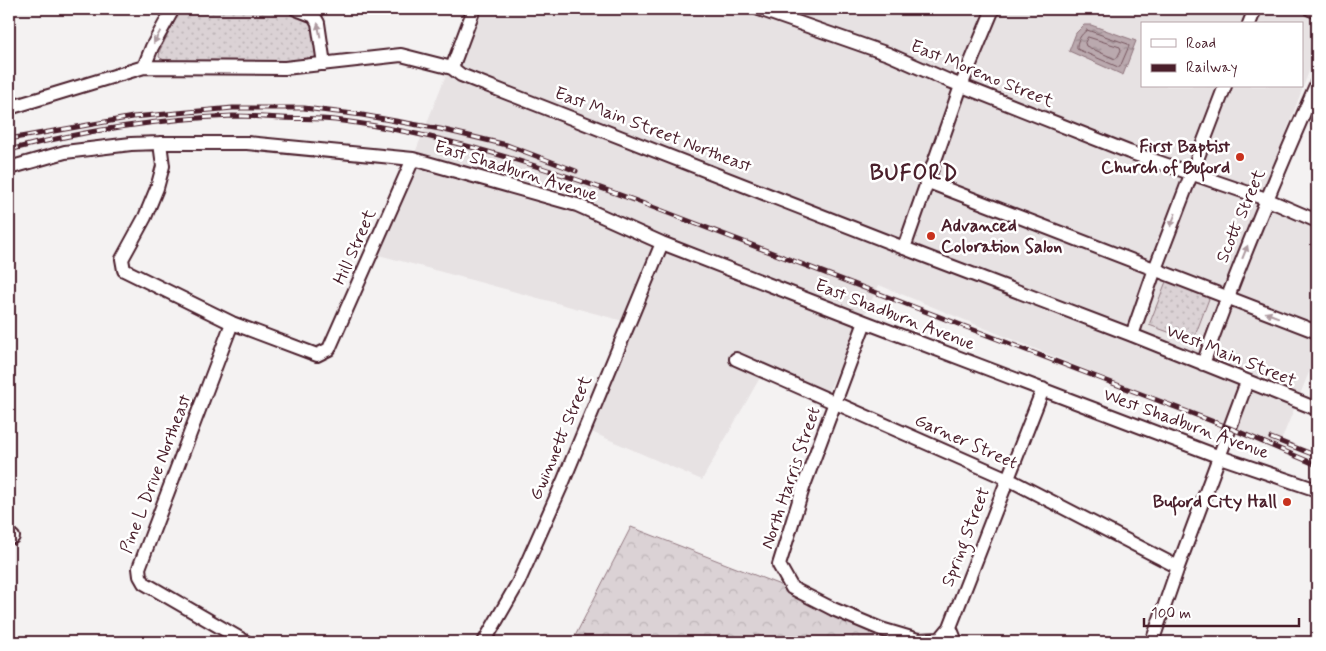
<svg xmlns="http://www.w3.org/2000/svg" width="1326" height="651" font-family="Mynerve,sans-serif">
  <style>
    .built { fill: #e7e2e3; fill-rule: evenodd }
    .grass { fill: url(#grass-dots); stroke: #927880 }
    .forest { fill: url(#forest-crowns); stroke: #927880 }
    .water { fill: url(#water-ripples); stroke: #8d727a }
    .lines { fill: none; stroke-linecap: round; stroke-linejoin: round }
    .shore { stroke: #77565f; stroke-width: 1 }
    .minor-casing { stroke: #4a1f2b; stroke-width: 16 }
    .minor { stroke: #fff; stroke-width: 12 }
    .rail-casing { stroke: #4a1f2b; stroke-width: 5 }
    .rail { stroke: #fff; stroke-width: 3; stroke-dasharray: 9; stroke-linecap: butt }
    .oneway { fill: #ae9aa0 }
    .poi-dot { fill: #c8321e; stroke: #fff; stroke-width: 2 }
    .labels { text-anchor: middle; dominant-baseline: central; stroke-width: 5; stroke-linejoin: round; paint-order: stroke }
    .street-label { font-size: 18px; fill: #4a1f2b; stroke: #fff }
    .poi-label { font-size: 18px; font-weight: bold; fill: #4a1f2b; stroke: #fff; text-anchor: end }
    .district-label { font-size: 22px; font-weight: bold; letter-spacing: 1px; fill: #4a1f2b; stroke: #fff }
  </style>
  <defs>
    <pattern id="grass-dots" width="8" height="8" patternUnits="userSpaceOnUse" patternTransform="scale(1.25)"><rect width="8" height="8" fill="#dbd2d5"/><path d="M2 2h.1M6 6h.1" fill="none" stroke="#bdb4b7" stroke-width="1.8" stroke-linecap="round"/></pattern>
    <pattern id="forest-crowns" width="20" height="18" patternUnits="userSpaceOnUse" patternTransform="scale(1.25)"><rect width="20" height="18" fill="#dbd2d5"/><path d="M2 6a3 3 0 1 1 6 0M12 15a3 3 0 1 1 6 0" fill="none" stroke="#bdb4b7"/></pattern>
    <pattern id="water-ripples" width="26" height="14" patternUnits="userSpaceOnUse" patternTransform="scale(1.25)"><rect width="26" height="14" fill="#baa9ae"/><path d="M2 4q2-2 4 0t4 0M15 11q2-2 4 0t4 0" fill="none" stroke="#99898e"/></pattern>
  </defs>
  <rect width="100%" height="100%" fill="#f4f2f2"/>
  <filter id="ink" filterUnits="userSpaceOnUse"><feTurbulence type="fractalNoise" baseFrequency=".02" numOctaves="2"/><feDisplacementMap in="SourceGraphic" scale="10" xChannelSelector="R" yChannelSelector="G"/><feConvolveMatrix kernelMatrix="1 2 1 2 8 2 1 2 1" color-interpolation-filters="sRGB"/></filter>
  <g filter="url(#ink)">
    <path class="built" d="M472,9H1306L1317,13V50L1263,194L1317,214V353L1278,448L879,285L827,394L766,367L702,480L580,427L623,321L375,254ZM1142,24H1302V86H1142Z"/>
    <path class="grass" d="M181,9H284L312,20L319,50L315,57L299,61L269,63L164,60L159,57L160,50Z
      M1167,279L1210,296L1193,341L1149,325Z"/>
    <path class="forest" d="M631,527L927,642H572Z"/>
    <path class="water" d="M1084,25H1091L1136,41L1123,75L1069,51L1076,33Z"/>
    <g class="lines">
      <path class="shore" d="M1087,30L1128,44L1129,46L1120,67H1118L1077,49C1076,42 1081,34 1087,30Z
        M1088,37L1120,47L1121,50L1117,58L1115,59L1086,46L1085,43Z"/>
      <defs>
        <path id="minor" d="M296,9L314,16L318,23L324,64
          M759,9L888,54L947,80L1129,152L1266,199L1317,221
          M1310,9L1317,12
          M1249,24L1255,9
          M144,67L152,47L173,9
          M452,68L474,9
          M9,108L144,67L285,68L401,55L452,68L461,75L922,255L1132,335L1317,409
          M160,143L163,166L157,188L145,217L122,259L124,270L232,323L317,355L329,349L413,159
          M9,168L65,152L131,144L160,143H247L413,159L577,205L662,243L865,322L1220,457L1317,490
          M926,181L1317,332
          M904,248L961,86L993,9
          M865,322L803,488L779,565L792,588L833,609L881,629L918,640L940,639L950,627
          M232,323L139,568L140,576L144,583L246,642
          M1132,335L1155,269L1225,86
          M736,359L1008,479L1178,567
          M1203,364C1237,268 1276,176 1317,83
          M9,534L13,537
          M484,642L518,583L563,482L662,243
          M956,642L950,627L1043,389
          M1152,642L1178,567L1247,382"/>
      </defs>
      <use href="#minor" class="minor-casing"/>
      <use href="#minor" class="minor"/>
      <defs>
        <path id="rail" d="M9,139L133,117L233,108H304L362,115L440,129L507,145L576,171
          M9,150C82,131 157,119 233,116C249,116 266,117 282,118C300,119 318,118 335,120C439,133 536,164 634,200L1230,428L1317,465
          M1271,438L1317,456"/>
      </defs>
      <use href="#rail" class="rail-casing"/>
      <use href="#rail" class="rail"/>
    </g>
    <defs><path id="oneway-solid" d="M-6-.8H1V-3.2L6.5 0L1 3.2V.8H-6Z" transform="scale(1.25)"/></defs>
    <g class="oneway">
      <use href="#oneway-solid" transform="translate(319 30) rotate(-101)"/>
      <use href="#oneway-solid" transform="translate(157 37) rotate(118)"/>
      <use href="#oneway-solid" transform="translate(1173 220) rotate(111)"/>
      <use href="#oneway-solid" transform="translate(1245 252) rotate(-68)"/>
      <use href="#oneway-solid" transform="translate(1272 315) rotate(-159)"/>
    </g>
  </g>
  <g class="poi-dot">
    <circle cx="1240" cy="157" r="5"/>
    <circle cx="931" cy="236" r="5"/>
    <circle cx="1287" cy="502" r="5"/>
  </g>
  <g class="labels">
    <g class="street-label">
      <text transform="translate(982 74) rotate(22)">East Moreno Street</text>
      <text transform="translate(653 130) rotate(21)">East Main Street Northeast</text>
      <text transform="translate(516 171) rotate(17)">East Shadburn Avenue</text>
      <text transform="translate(1241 216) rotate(-67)">Scott Street</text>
      <text transform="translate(355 247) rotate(-66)">Hill Street</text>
      <text transform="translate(895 315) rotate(21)">East Shadburn Avenue</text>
      <text transform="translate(1231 356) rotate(22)">West Main Street</text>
      <text transform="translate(1186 424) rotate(20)">West Shadburn Avenue</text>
      <text transform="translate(561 438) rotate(-67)">Gwinnett Street</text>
      <text transform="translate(966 442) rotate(24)">Garner Street</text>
      <text transform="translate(156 474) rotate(-69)">Pine L Drive Northeast</text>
      <text transform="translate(791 478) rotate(-71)">North Harris Street</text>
      <text transform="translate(966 537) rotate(-69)">Spring Street</text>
    </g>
    <g class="poi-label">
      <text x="1230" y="147">First Baptist<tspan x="1230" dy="21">Church of Buford</tspan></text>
      <text x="941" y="226" text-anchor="start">Advanced<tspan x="941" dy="21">Coloration Salon</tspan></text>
      <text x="1277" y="502">Buford City Hall</text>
    </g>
    <g class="district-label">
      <text x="914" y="174">BUFORD</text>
    </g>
  </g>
  <rect width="1326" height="651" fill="none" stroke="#fff" stroke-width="30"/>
  <rect x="15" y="15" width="1296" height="621" fill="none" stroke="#4a1f2b" stroke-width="2" filter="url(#ink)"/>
  <rect x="1141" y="22" width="162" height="65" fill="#ffffff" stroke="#b7a5aa"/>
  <rect x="1151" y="39" width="25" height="8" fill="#ffffff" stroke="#b7a5aa"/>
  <text x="1186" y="48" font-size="15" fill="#4a1f2b">Road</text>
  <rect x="1151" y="64" width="25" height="8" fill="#4a1f2b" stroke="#b7a5aa"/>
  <text x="1186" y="72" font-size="15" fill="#4a1f2b">Railway</text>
  <path d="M1144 618v8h155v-8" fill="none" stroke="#4a1f2b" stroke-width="2.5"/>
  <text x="1151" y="618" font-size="15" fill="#4a1f2b" stroke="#ffffff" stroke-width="4" paint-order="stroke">100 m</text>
</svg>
